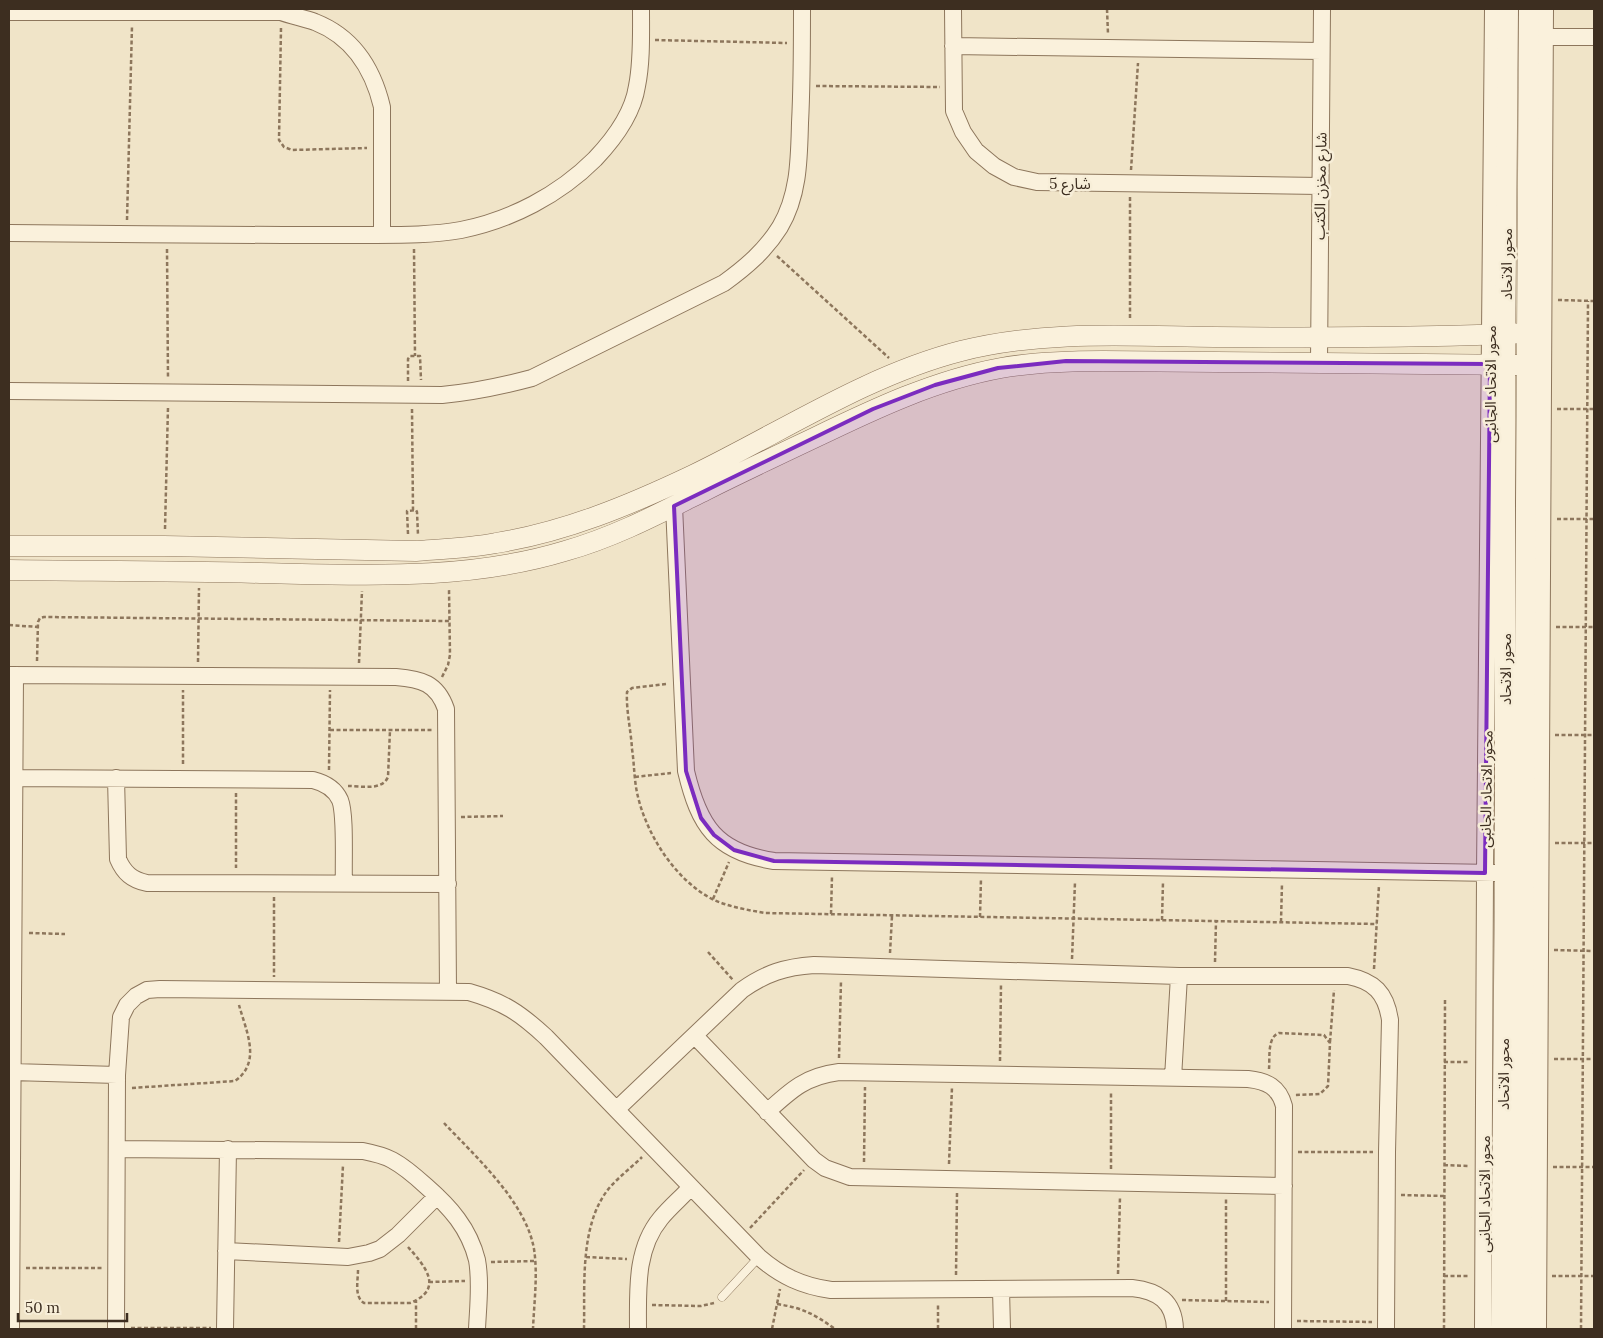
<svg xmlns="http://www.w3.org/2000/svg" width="1603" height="1338" font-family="Lora,'Noto Sans Arabic',serif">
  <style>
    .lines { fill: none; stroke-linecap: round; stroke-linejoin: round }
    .service-casing { stroke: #8d765c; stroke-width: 9 }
    .minor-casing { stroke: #8d765c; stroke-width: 18 }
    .tertiary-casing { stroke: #8d765c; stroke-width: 21 }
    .path { stroke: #8d765c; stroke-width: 2.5; stroke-dasharray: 4 2.5; stroke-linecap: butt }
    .service { stroke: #faf1dc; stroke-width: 8 }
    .minor { stroke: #faf1dc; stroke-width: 16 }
    .tertiary { stroke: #faf1dc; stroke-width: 20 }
    .marked { fill: #7b2cbf; fill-opacity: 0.2; stroke: #7b2cbf; stroke-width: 4; stroke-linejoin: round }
    .labels { text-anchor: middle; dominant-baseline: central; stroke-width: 5; stroke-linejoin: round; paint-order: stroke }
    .street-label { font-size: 15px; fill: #3d2e20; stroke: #f7eed8 }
  </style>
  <rect width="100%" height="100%" fill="#f0e4c8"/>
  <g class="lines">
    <defs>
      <path id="service" d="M722,1297L759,1257"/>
      <path id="minor" d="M953,9L954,111L963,132L976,151L994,166L1014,177L1037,182L1320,186
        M9,12H281C292,16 304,18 315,22C353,37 373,69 382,107V235
        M1545,37H1594
        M953,46L1321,51
        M9,233C100,234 192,235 283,235C314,235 345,235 376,235C404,235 433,235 461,230C511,220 559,195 595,159C614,139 633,113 637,86C642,61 641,34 641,9
        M1319,362L1322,9
        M9,391L442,395C473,392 502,386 532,378L724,283C746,267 765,251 780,227C799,195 799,159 800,123C802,85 802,47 802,9
        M674,506L686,771C699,826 716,852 774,861L1495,873
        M9,675L396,677C421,679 437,683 446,709L448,992
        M13,778L313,780C325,783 335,789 340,800C346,815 343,865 344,883
        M116,778L118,859C124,873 132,880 147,883L448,884
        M695,1036L814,1160L825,1168L850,1177L1284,1186
        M12,1072L117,1075
        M1173,1078L1179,976
        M617,1109L742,990C766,973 785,967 814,965L1179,976H1348C1374,981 1386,993 1390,1020L1387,1152L1386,1329
        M767,1112C791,1090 806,1076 839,1072L1248,1079C1267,1081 1279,1087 1284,1106L1283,1329
        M118,1149L363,1151C373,1153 383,1155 392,1160C405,1167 415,1176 426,1186C450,1207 469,1228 477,1260C481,1282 478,1307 477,1329
        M226,1251L348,1257L369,1253L380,1249L398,1235L437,1196
        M1001,1289L1002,1329
        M11,1329L15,675
        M116,1329L117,1075L121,1017L127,1005L136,996L147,990L160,989L469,992C504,1002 520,1013 546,1037L759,1257C781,1276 802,1286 831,1290L1132,1288C1158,1291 1174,1301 1175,1329
        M225,1329L228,1149
        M638,1329C638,1291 635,1249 661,1218C670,1207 681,1198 690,1188
        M1483,1329L1485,873L1493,9
        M1538,1329L1545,9"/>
      <path id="tertiary" d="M9,546H164L416,551C443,549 470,548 496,543C565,532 630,505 693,475C780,433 867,375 961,351C1044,330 1129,336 1214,337C1319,338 1423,338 1527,333
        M9,570C92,571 176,571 260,573C363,575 466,581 565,551C615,537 660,513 706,490C742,472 778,455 814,438C874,409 935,380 1001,368C1035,362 1068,361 1103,361L1527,365
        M1501,1329L1505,874V365L1508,9
        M1521,1329L1529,9"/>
    </defs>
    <use href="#service" class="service-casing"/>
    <use href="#minor" class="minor-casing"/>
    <use href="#tertiary" class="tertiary-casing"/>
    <path class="path" d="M1107,9L1108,34
      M281,28L279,140L284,147L292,150L367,148
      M655,40L787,43
      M816,86L940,87
      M1131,170L1138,63
      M1130,197V319
      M127,220L132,26
      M167,249L168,379
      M414,249L415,356
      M777,256L889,358
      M1558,300L1594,301
      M408,381V359L410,356H420L421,380
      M412,409L413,510
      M1557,409H1594
      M1557,519H1594
      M165,529L168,407
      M408,534L407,511L416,510L417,512L418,535
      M9,625L38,627
      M1556,627H1594
      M37,661L38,622L40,618L44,617L449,621
      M198,662L199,588
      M359,663L362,591
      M442,677L448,665L450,655L449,589
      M666,684L632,688L627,692C626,710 631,731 632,749C634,762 634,774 636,787C643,830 674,880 714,900C730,907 748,910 765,913L1377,924
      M330,730H433
      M1555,735H1594
      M183,764V690
      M329,770L330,690
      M635,777L671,773
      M348,786C361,786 382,791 388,777L390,730
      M236,793V868
      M461,817L503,816
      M1555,843H1594
      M274,897V977
      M713,899L729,862
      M831,914L832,876
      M980,917L981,878
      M1162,920L1163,882
      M1281,922L1282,883
      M29,933L65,934
      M1554,950L1594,951
      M708,952L733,980
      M890,953L892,916
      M1072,959L1075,882
      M1215,962L1216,921
      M1374,969L1379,885
      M1330,1042L1334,990
      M839,1058L841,981
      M1554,1059H1594
      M1000,1061L1001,984
      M1444,1062H1470
      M1269,1069C1270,1058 1267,1037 1279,1033L1324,1035L1330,1043L1328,1086L1320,1094L1295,1095
      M132,1088L235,1081C262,1062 246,1031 239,1005
      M444,1123C475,1156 526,1202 534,1249C538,1275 534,1303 533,1329
      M1298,1152H1373
      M864,1162L865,1087
      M949,1164L952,1087
      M1444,1165L1470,1166
      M1553,1167H1594
      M1111,1169V1092
      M1401,1195L1444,1196
      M750,1228L804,1170
      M339,1242L343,1165
      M586,1257L627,1259
      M491,1262L535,1261
      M26,1268H103
      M358,1270C358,1281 354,1297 364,1303H410C445,1289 425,1266 408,1247
      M1118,1274L1120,1197
      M956,1275L957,1193
      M1444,1276H1470
      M1552,1276H1594
      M429,1282L465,1281
      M1182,1300L1269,1302
      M1226,1301V1199
      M777,1304C803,1308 814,1314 835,1329
      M652,1305L701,1306L714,1303
      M1297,1321L1372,1322
      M131,1328H211
      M416,1329V1300
      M584,1329C585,1285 579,1222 611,1186C620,1176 632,1167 642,1157
      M772,1329L780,1289
      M938,1329V1303
      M1444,1329L1445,999
      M1581,1329L1588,301"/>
    <use href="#service" class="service"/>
    <use href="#minor" class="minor"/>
    <use href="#tertiary" class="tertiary"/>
  </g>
  <path class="marked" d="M1066,361L1490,364L1485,873L774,861L734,850L714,835L701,818L686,771L674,506L873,409L935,385L998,368Z"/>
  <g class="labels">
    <g class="street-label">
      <text x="1070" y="183">شارع 5</text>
      <text transform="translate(1320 186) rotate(-89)">شارع مخزن الكتب</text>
      <text transform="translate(1506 264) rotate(-90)">محور الاتحاد</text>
      <text transform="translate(1490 384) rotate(-90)">محور الاتحاد الجانبى</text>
      <text transform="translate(1505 669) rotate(-90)">محور الاتحاد</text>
      <text transform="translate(1486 789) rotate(-89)">محور الاتحاد الجانبى</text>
      <text transform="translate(1503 1074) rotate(-90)">محور الاتحاد</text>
      <text transform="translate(1484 1194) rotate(-90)">محور الاتحاد الجانبى</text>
    </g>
  </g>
  <rect width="1603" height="1338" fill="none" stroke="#3d2e20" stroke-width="20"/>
  <path d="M18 1313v8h109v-8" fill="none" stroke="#3d2e20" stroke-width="2.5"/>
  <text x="25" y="1313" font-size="15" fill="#3d2e20" stroke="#f7eed8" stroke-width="4" paint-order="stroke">50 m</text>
</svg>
